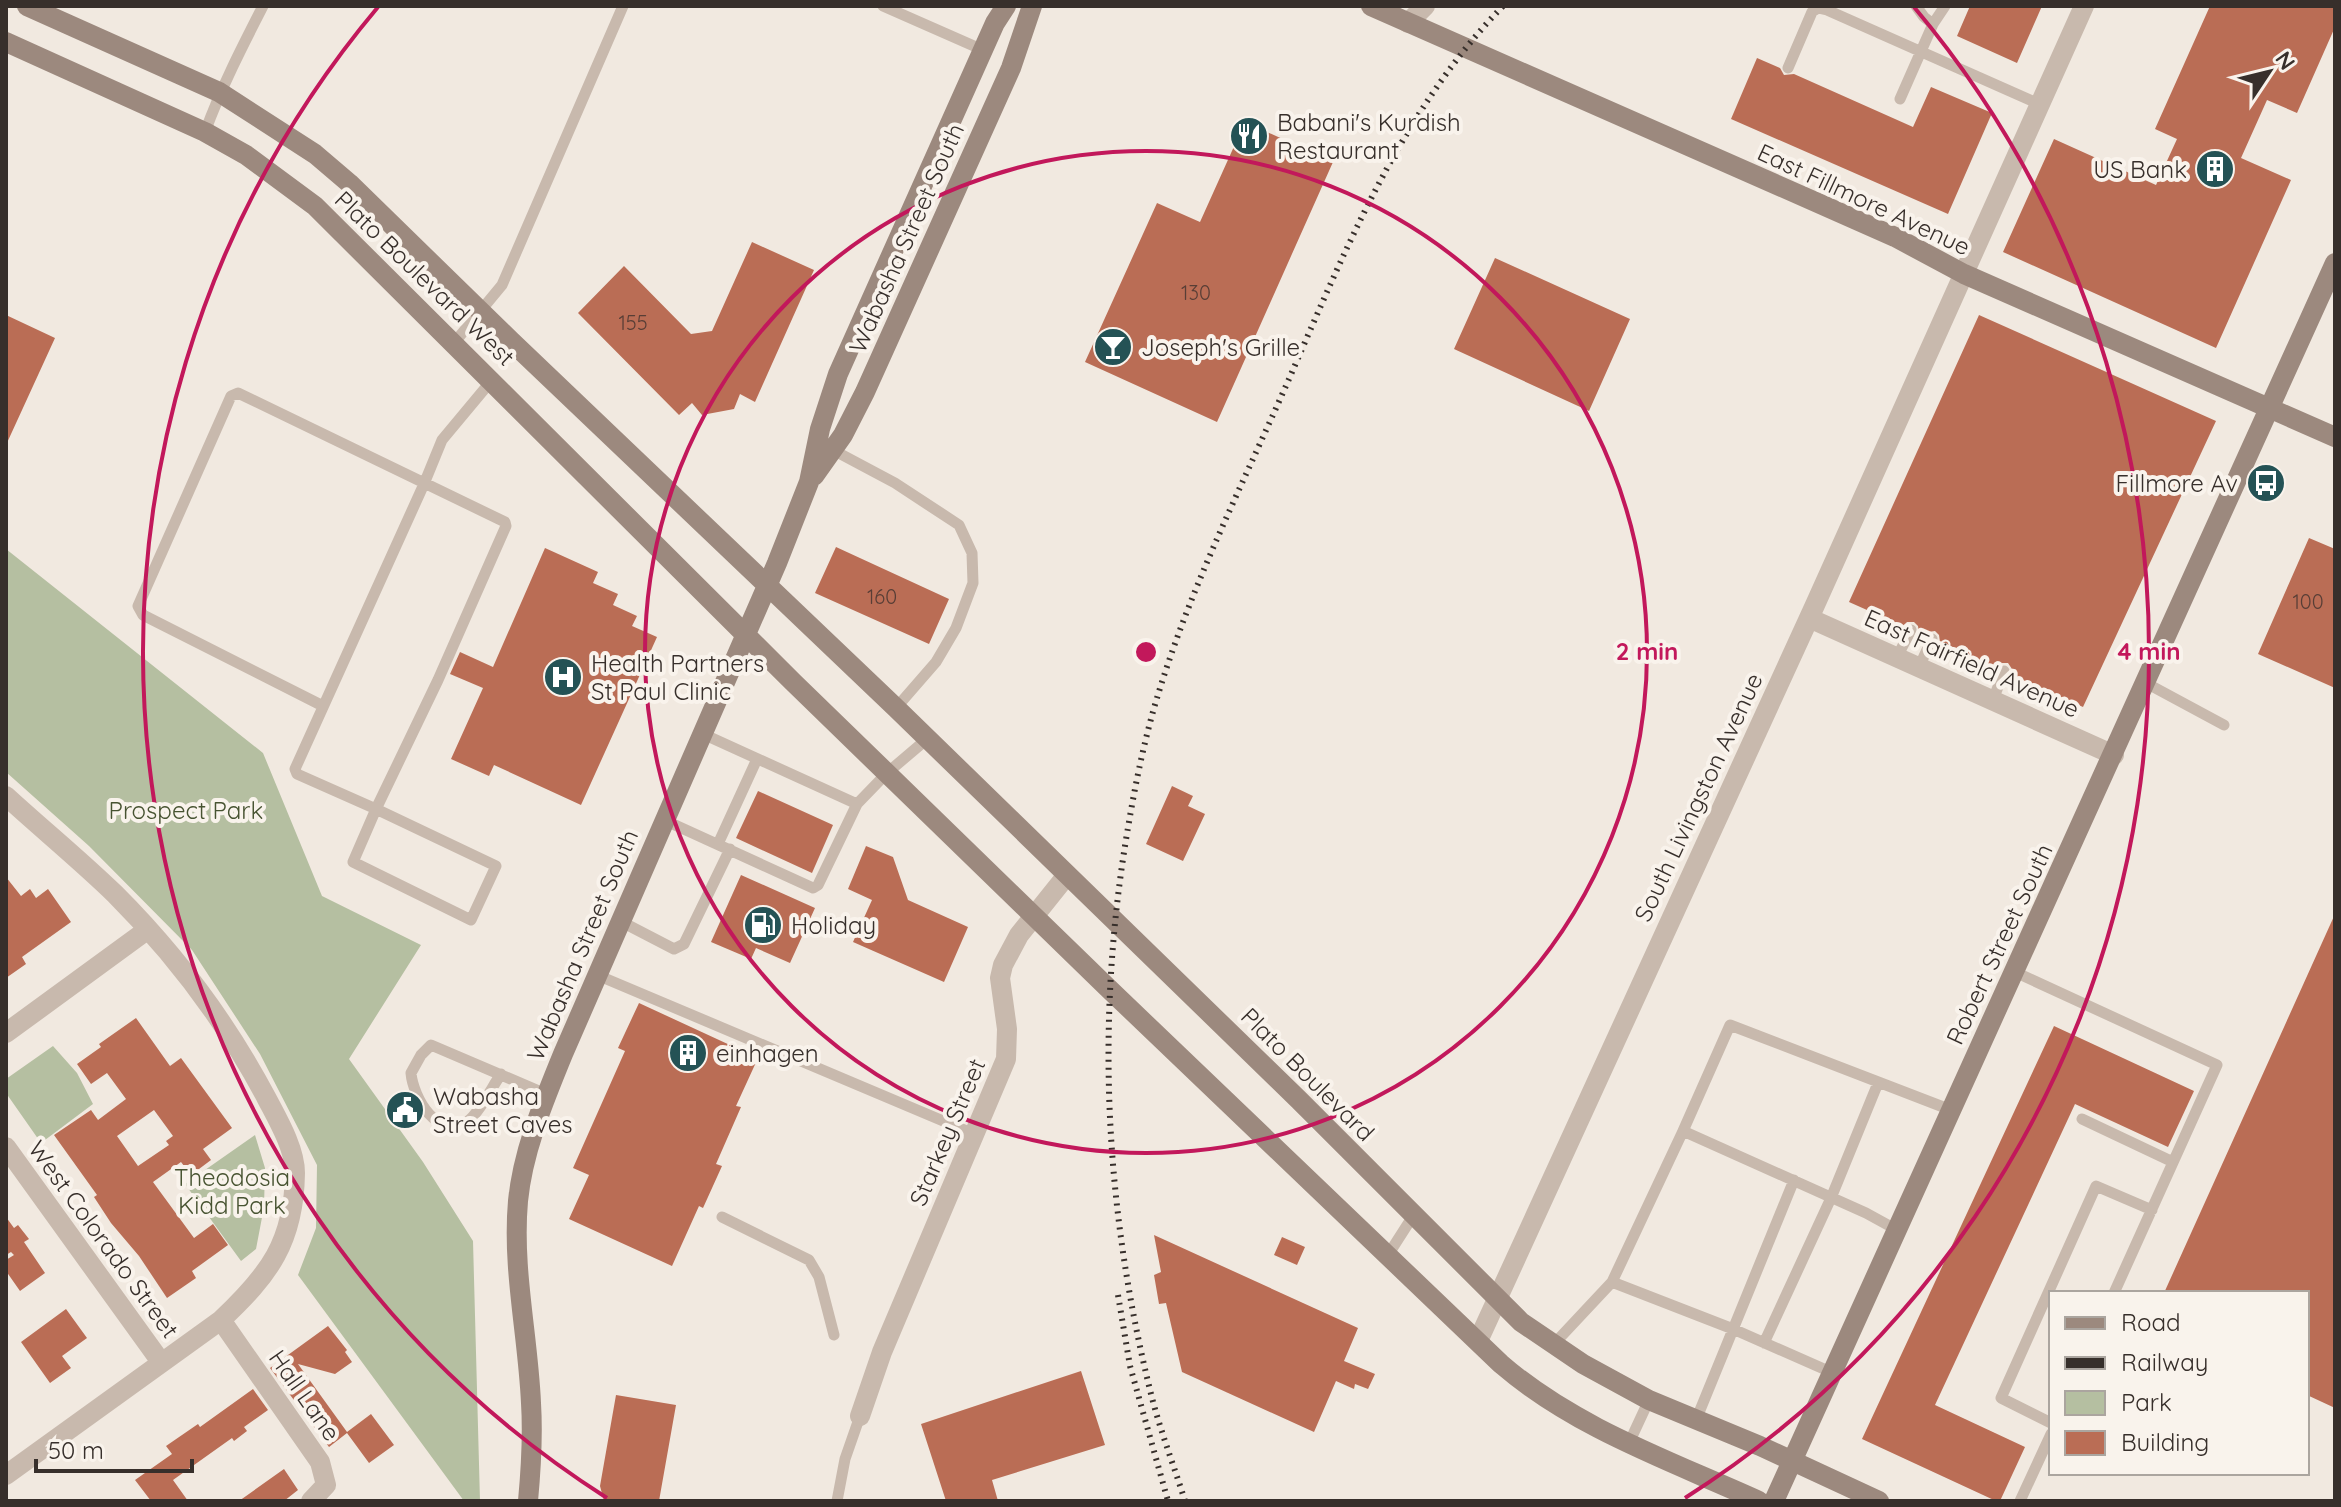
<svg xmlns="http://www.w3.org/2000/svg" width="2341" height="1507" font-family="Quicksand,sans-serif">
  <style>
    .green { fill: #b5bfa1 }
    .building { fill: #ba6d55; fill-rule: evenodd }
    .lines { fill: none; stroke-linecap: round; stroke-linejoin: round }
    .lane { stroke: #c8b9ad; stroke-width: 11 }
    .street { stroke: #c8b9ad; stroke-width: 20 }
    .secondary { stroke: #9c897e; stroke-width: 20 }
    .rail { stroke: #372f2b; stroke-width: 6; stroke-dasharray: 2 6; stroke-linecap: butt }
    .ring { fill: none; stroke: #c2185b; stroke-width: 4 }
    .labels { text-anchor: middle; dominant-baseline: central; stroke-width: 8; stroke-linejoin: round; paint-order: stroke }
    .number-label { font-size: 20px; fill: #583e36 }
    .poi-label { font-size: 24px; fill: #372f2b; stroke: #f9f3ec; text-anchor: start }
    .street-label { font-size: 24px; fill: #372f2b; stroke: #f9f3ec }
    .park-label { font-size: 24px; fill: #475331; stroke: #f9f3ec }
    .centre { fill: #c2185b; stroke: #f9f3ec; stroke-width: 4 }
    .ring-label { font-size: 24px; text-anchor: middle; font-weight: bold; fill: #c2185b; stroke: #f9f3ec; stroke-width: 8; stroke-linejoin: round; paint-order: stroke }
  </style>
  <rect width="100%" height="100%" fill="#f1e9e0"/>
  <path class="green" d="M6,549L263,753L322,896L421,945L349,1059L423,1162L473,1241L480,1501H464L298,1275L316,1228L317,1165L260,1054L192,950L89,846L6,772Z
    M53,1046L77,1073L93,1104L41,1143L6,1093V1079Z
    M255,1135L265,1168L264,1207L256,1249L241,1261L185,1184Z"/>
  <path class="building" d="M1970,6H2042L2017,63L1957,36Z
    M2210,6H2335V27L2297,113L2267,100L2241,158L2291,180L2216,348L2003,252L2054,139L2156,185L2177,139L2155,129Z
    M1757,58L1780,68L1784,75L1794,74L1913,127L1931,87L1992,113L1948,214L1731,119Z
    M1245,122L1333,162L1217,422L1085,362L1157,203L1200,222Z
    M752,242L814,270L755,402L740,394L734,409L702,415L692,403L679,415L578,313L624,266L691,334L712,331Z
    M1495,258L1630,319L1589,411L1454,349Z
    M6,315L55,338L6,445Z
    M1979,315L2216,421L2083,707L2012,675V669L2008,663H2002L1996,668L1940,642L1939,635L1935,631L1928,632L1924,636L1919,633L1918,626L1914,622H1907L1903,626L1849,602Z
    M2309,538L2335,549V688L2258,654Z
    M836,547L949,599L929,644L815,593Z
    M545,548L598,572L593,583L618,594L613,605L637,616L632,626L657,637L581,805L494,765L489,776L451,759L483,688L450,674L460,652L493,667Z
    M1172,786L1193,796L1188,806L1205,814L1183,861L1146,844Z
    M758,791L833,825L812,873L736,838Z
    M866,846L893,857L908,900L968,927L944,982L853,942L872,900L848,889Z
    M741,875L815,908L790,963L756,948L751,959L711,942Z
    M6,877L21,896L30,889L36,898L48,889L71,922L22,957L26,964L6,978Z
    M2335,914V1408L2307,1395V1293H2164Z
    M639,1003L758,1058L736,1106L741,1107L716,1164L722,1166L703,1208L699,1206L672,1266L569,1219L589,1175L573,1168L625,1051L618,1048Z
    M136,1018L170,1066L181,1058L232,1128L203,1149L211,1160L191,1175L181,1162L153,1182L194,1238L213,1224L228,1245L192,1271L196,1278L167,1298L139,1256L111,1223L94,1197L97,1195L54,1135L91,1110L98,1120L126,1099L107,1073L91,1084L77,1064L101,1047L99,1044ZM154,1110L173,1136L166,1141L169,1145L138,1166L117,1136Z
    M2054,1026L2194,1091L2168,1147L2075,1104L1935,1405L2025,1447L2000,1501H1996L1862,1439Z
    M405,1096L419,1114L405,1125L390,1107Z
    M6,1217L14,1228L18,1225L29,1239L24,1242L45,1273L20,1291L6,1271V1260L14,1255L11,1252L6,1255Z
    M1154,1235L1358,1328L1344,1361L1375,1374L1368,1389L1355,1384L1354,1389L1336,1381L1314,1432L1182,1372L1166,1303L1159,1304L1154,1275L1161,1272Z
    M1282,1237L1305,1247L1297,1265L1274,1255Z
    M66,1309L87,1338L62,1356L71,1368L50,1383L21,1342Z
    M328,1326L347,1350L345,1352L352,1362L335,1374L298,1364L347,1432L371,1414L394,1445L369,1463L347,1433L329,1447L270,1368Z
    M1081,1371L1105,1445L992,1480L998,1501H946L921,1424Z
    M253,1389L268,1410L244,1427L247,1431L234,1441L232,1438L173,1480L188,1501H151L135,1480L172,1454L166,1446L198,1424L200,1427Z
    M616,1395L676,1405L659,1501H604L600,1486Z
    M284,1469L298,1490L284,1501H239Z"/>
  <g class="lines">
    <path class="lane" d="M883,6L983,50
      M1916,6L1924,17L1933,24
      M1788,68L1812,12L1818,8L1827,10L2039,104
      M1900,99L1933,24L1945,6
      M205,132C221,88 242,47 263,6
      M454,343L502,285L623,6
      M833,450L895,483L959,525L972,553L973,583L956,628L936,662L896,708
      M1897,657L1911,630
      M1919,667L1932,639
      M2146,683L2224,725
      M1993,700L2004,671
      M323,706L143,615L138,606L231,396L238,393L505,522L506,526L438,680L376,809L297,774L295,769L424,484L442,440L492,380
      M703,734L857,804
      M376,809L496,866L471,920L353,862Z
      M664,820L813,888L818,885L857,804L887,773L927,739
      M718,844L757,759
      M620,921L674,949L684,944L730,849
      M2015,972L2217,1065L2114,1293
      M597,975L974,1134
      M501,1074C492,1087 479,1113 468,1121C438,1142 413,1097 411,1073L421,1055L431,1045L546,1094
      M2082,1119L2173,1162
      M1683,1131L1730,1025L1951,1110
      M722,1217L809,1260L819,1277L834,1335
      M1388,1255L1413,1216
      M1612,1282L1733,1329L1833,1373
      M1764,1343L1831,1198L1878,1083
      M1553,1345L1612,1282L1683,1131L1866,1213L1897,1230
      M1696,1420L1794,1180
      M2051,1423L2001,1398L2096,1186L2152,1210
      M1629,1443L1649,1400
      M837,1501L845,1459L860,1416
      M2020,1501L2051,1434"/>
    <path class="street" d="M1408,23L1425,6
      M1809,618L2114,755
      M6,796C42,829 80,860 115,894C176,955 227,1023 267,1099C278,1120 295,1149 295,1173C294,1242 269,1275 221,1320L6,1475
      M6,1033L147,930
      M6,1147L161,1362
      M221,1320L320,1462L326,1485L311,1501
      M1478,1341L1815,605L2084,6
      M860,1416L882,1352L1006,1059L1007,1029L1000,978L1003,965L1019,935L1067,875"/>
    <path class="secondary" d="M27,6L219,92L315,154L349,183L511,341L896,708L1299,1100L1521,1322L1583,1364L1649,1400L1760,1446L1879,1501
      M1371,6L1895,237L1964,274L2335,437
      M6,42L205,132L246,155L315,206L793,682L1108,988L1501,1364C1575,1428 1671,1461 1759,1501
      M814,476L843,435L865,392L1011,68L1032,6
      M528,1501C531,1469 533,1435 531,1403C528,1335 512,1269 518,1201C523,1150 544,1101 563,1054L777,563L809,482L820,429L838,374L995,23L1006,6
      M1774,1501L2335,263"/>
    <path class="rail" d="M1118,1295L1130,1366L1168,1501
      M1185,1501C1174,1466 1160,1430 1151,1394C1104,1205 1095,1014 1129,822C1137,775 1147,728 1162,682C1195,578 1245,479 1289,379C1346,248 1402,110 1503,6"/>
  </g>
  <g class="ring">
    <circle cx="1146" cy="652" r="501"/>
    <path d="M607 1498A1003 1003 0 0 1 378 7M1914 7A1003 1003 0 0 1 1685 1498"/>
  </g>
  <defs>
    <symbol id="restaurant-disc" viewBox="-11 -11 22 22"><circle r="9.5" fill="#245255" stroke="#f9f3ec"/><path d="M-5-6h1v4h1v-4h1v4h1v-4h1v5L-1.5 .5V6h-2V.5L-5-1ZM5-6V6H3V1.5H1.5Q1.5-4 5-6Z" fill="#fff"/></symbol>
    <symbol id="building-disc" viewBox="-11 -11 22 22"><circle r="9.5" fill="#245255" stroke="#f9f3ec"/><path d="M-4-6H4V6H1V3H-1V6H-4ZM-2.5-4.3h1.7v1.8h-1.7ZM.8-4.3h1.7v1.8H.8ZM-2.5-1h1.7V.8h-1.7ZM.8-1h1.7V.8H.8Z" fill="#fff"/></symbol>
    <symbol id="bar-disc" viewBox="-11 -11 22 22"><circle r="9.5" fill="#245255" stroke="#f9f3ec"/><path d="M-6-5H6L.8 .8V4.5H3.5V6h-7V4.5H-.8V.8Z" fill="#fff"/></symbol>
    <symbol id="bus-disc" viewBox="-11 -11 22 22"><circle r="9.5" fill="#245255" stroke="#f9f3ec"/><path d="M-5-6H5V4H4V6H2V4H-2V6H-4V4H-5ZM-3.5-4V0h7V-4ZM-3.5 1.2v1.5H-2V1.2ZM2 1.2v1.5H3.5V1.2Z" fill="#fff"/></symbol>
    <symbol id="hospital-disc" viewBox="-11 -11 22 22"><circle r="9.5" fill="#245255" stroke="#f9f3ec"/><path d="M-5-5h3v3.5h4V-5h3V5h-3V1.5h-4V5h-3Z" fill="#fff"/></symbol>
    <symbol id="fuel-disc" viewBox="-11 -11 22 22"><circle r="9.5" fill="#245255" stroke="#f9f3ec"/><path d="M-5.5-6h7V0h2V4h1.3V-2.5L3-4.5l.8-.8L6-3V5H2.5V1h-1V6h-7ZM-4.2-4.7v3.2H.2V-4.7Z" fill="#fff"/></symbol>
    <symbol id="civic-disc" viewBox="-11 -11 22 22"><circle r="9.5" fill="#245255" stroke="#f9f3ec"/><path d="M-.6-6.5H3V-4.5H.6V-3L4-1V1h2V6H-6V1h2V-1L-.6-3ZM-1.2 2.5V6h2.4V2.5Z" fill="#fff"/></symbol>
  </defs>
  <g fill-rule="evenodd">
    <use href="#restaurant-disc" x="1227" y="114" width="44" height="44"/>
    <use href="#building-disc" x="2193" y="147" width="44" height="44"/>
    <use href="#bar-disc" x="1091" y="325" width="44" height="44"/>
    <use href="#bus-disc" x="2244" y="461" width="44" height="44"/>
    <use href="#hospital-disc" x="541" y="655" width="44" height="44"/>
    <use href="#fuel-disc" x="741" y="903" width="44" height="44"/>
    <use href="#building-disc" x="666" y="1031" width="44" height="44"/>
    <use href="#civic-disc" x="383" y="1088" width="44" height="44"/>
  </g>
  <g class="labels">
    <g class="number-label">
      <text x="1196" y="292">130</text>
      <text x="633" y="322">155</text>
      <text x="882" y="596">160</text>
      <text x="2308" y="601">100</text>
    </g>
    <g class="poi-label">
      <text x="1277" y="122">Babani's Kurdish<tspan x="1277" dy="28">Restaurant</tspan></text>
      <text x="2187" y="169" text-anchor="end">US Bank</text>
      <text x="1141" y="347">Joseph's Grille</text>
      <text x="2238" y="483" text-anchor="end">Fillmore Av</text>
      <text x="591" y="663">Health Partners<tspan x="591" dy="28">St Paul Clinic</tspan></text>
      <text x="791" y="925">Holiday</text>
      <text x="716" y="1053">einhagen</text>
      <text x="433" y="1096">Wabasha<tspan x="433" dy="28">Street Caves</tspan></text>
    </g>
    <g class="street-label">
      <text transform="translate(1864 199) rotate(25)">East Fillmore Avenue</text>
      <text transform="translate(906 238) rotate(-66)">Wabasha Street South</text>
      <text transform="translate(425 278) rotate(44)">Plato Boulevard West</text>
      <text transform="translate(1972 663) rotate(24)">East Fairfield Avenue</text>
      <text transform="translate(1698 797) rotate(-65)">South Livingston Avenue</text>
      <text transform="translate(1999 944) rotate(-65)">Robert Street South</text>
      <text transform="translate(582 945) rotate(-67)">Wabasha Street South</text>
      <text transform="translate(1308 1074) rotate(45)">Plato Boulevard</text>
      <text transform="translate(947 1132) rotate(-67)">Starkey Street</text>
      <text transform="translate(104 1239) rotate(54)">West Colorado Street</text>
      <text transform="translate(305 1395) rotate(55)">Hall Lane</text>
    </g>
    <g class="park-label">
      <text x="186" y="810">Prospect Park</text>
      <text x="232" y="1177">Theodosia<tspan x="232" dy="28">Kidd Park</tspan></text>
    </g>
  </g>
  <circle cx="1146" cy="652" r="12" class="centre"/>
  <g class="ring-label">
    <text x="1647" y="660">2 min</text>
    <text x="2149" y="660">4 min</text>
  </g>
  <rect width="2341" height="1507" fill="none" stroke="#372f2b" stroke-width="16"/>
  <rect x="2049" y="1291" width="260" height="184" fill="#f9f3ec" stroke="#aba59f" stroke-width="2"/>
  <rect x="2065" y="1317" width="40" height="12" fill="#9c897e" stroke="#aba59f" stroke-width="2"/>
  <text x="2121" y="1331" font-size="24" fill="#372f2b">Road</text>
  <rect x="2065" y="1357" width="40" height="12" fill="#372f2b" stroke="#aba59f" stroke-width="2"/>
  <text x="2121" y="1371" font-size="24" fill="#372f2b">Railway</text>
  <rect x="2065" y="1391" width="40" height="24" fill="#b5bfa1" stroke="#aba59f" stroke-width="2"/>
  <text x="2121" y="1411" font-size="24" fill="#372f2b">Park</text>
  <rect x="2065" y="1431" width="40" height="24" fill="#ba6d55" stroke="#aba59f" stroke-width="2"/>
  <text x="2121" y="1451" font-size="24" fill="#372f2b">Building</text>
  <g transform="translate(2269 72) rotate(55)" stroke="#f9f3ec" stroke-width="6" paint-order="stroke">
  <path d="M0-6L14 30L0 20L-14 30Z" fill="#372f2b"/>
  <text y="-12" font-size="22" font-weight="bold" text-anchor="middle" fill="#372f2b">N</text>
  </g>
  <path d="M36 1459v12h156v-12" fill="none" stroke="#372f2b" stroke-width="4"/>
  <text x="48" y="1459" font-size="24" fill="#372f2b" stroke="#f9f3ec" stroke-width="6" paint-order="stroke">50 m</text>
</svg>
